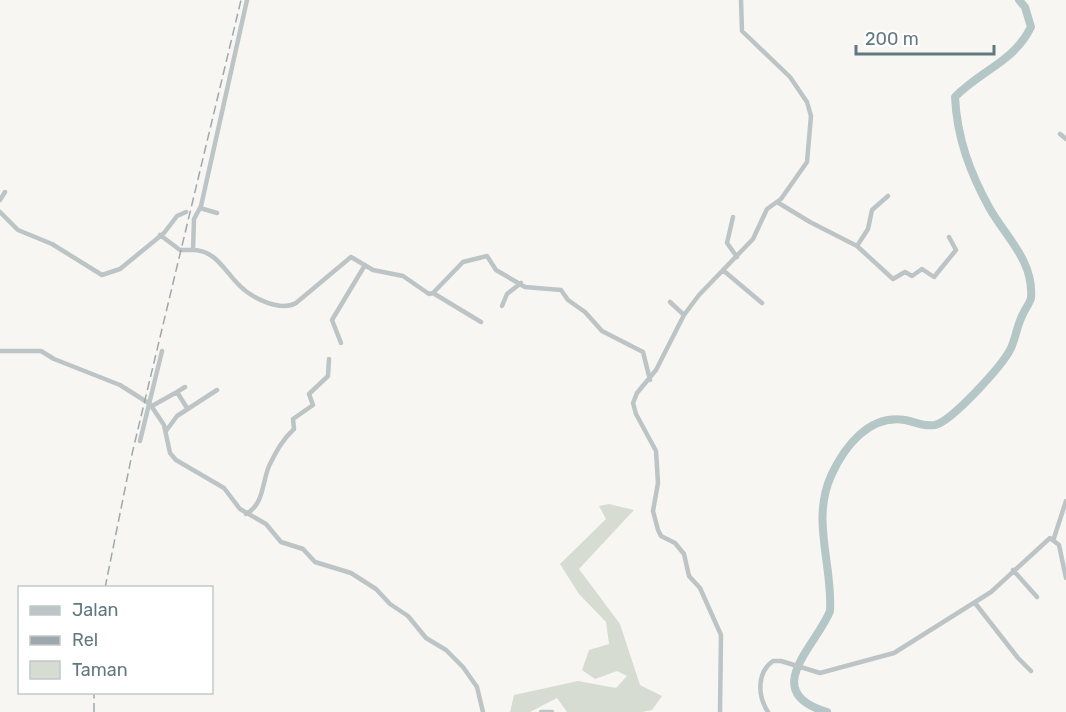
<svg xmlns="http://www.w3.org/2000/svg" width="1066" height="712" font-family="Rubik,sans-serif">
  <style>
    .green { fill: #d7dcd2 }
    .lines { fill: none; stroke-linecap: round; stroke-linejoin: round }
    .river { stroke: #b4c6c6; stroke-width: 8 }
    .street { stroke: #bdc4c6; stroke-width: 4.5 }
    .rail { stroke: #9ea8ac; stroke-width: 1.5; stroke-dasharray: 9 4.5; stroke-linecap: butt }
  </style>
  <rect width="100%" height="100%" fill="#f7f6f3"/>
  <path class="green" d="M609,504L634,510L579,569L620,624L640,685L662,696L652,710L642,712H567L557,698L530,712H510L514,695L578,681L616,688L627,676L617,671L595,679L582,670L589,650L609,644L606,622L579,594L560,564L606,519L599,506Z"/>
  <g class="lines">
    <path class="river" d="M827,712C758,692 817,645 830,611C833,566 811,520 831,476C844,447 869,414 905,420C916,422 923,427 935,425C952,421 1003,365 1011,348C1016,337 1017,325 1023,314C1025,309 1030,303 1031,298C1034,261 1006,237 990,209C970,173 957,138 955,97C981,70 1014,62 1031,27L1025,7L1019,0"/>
    <path class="street" d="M247,0L201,206L194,219L193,250C216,250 225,272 240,286C252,298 280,312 296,303L351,257L373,270L403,276L429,294L433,293L463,262L487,256L496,270L525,287L561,290L568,300L585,312L602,331L643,352L650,380
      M1060,134L1066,139
      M0,200L5,192
      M777,202L810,222L857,246L893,279L905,272L912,276L922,269L934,277L956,250L949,237
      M200,208L217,213
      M0,212L18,230L52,244L102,275L120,269L164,233L177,216L186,212
      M733,217L727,243L737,257
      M160,235L180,250H193
      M857,246L868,229L872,210L888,196
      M724,271L762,303
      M433,293L481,322
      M670,302L684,315
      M502,306L507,294L521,283
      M341,343L332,320L365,265
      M0,351H41L54,359L120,385L150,404L164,425L170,453L176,460L224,488L240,509L266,524L281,542L303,549L315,562L351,573L376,589L390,604L408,616L426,638L446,650L463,667L477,687L483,712
      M185,387L177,392L187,408
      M152,406L177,392
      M166,431L177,416L217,390
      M140,441L162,351
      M246,514C265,504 262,479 270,464C277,450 283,439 294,429L293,419L313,405L309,394L328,376L329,359
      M1054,538L1066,501
      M1013,570L1037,597
      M975,603L1018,658L1031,671
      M541,712H552
      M720,712L721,635L700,588L689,576L684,554L675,543L661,536L658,530L653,511L658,483L656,451L636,414L633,403L637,393L656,370L684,315L699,295L753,239L767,209L781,199L807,162L811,116L807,102L790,77L742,31L741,0
      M768,712C758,697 756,673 773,661H781L820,673L894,653L991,592L1050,538L1059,545L1066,578"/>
    <path class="rail" d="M105,588L132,454L241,0
      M94,712V692"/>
  </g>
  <rect x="18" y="586" width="195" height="108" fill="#ffffff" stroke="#c0c9cc" stroke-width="1.5"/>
  <rect x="30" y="606" width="30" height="9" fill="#bdc4c6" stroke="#c0c9cc" stroke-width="1.5"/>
  <text x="72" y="616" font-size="18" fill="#61787f">Jalan</text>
  <rect x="30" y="636" width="30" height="9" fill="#9ea8ac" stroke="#c0c9cc" stroke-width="1.5"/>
  <text x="72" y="646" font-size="18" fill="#61787f">Rel</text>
  <rect x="30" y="661" width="30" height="18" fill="#d7dcd2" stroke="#c0c9cc" stroke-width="1.5"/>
  <text x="72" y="676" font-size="18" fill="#61787f">Taman</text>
  <path d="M856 45v9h138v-9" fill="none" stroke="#61787f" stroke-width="3"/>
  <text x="865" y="45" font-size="18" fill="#61787f" stroke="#ffffff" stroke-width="4.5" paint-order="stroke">200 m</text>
</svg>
